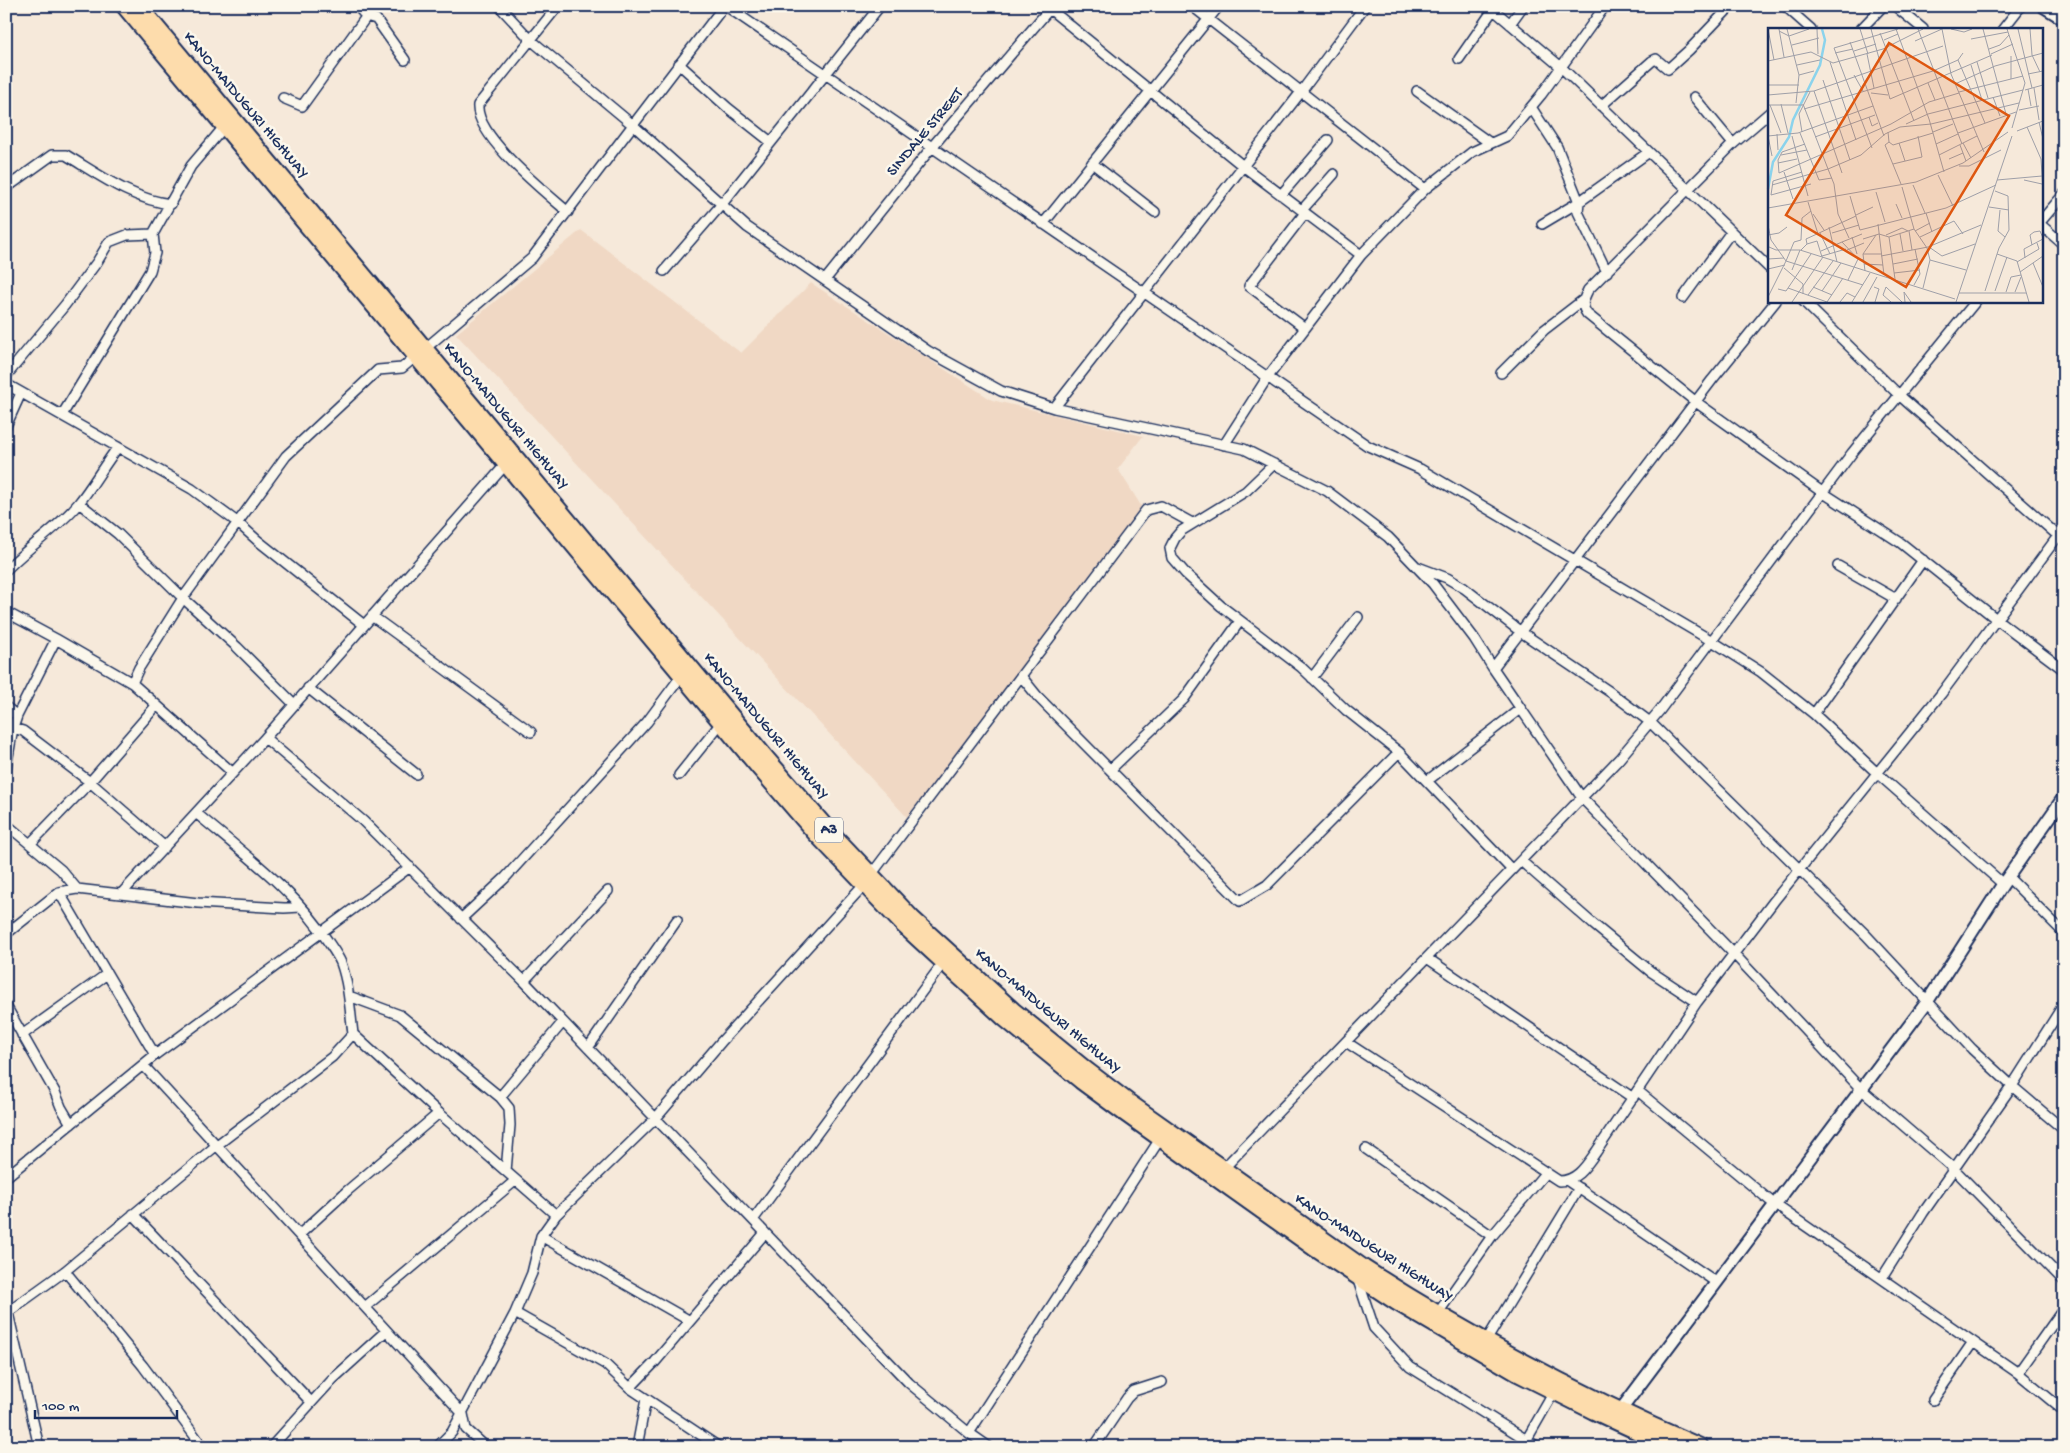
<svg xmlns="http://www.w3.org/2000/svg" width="2070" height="1453" font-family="'Gochi Hand',sans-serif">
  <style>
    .built { fill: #f0d8c4 }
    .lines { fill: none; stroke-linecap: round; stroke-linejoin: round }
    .minor-casing { stroke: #1b2f5e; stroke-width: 12 }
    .tertiary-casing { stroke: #1b2f5e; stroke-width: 15 }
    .trunk-casing { stroke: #1b2f5e; stroke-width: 19 }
    .minor { stroke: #fbf7ec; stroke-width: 9 }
    .tertiary { stroke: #fbf7ec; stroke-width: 11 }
    .trunk { stroke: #fddcac; stroke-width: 15 }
    .labels { text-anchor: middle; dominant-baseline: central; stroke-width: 5; stroke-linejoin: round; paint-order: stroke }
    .shield { fill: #fbf7ec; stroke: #5e6b89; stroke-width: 1 }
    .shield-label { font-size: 15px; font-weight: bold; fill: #1b2f5e }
    .street-label { font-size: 16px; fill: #1b2f5e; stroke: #fbf7ec }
    .inset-river { fill: none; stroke: #8bd3ec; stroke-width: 2.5 }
    .inset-road { fill: none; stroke: #9e9fa8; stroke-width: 1 }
    .view { fill: #de5710; fill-opacity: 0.15; stroke: #de5710; stroke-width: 2.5 }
    .inset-edge { fill: none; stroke: #1b2f5e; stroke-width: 2.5 }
  </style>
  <rect width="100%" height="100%" fill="#f6e9da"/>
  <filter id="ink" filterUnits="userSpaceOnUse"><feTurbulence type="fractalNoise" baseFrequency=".02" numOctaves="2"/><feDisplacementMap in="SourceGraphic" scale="10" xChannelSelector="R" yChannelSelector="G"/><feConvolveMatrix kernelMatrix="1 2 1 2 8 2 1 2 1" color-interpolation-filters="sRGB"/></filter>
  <g filter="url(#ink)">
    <path class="built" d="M581,230L741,353L811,283L992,400L1143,436L1118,469L1145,512L907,817L456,334Z"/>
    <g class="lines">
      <defs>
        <path id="minor" d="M357,6L366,16L376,19L405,60
          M499,6L531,40L633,125L724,6
          M558,6L478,105C475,136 545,192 568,212
          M726,6L1368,446L1420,469L1712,641L1761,672L1814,714L1877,773L2003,884
          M1046,6L1243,166L1361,255
          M1192,6L1425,189
          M1489,6L1561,67L1769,268
          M1785,6L1811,29
          M1895,6L1923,29
          M1510,24L1523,6
          M1861,29L1883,6
          M2003,29L2021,6
          M1459,59L1493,10
          M679,64L728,108L771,142
          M1417,91L1490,143
          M1694,97L1733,144
          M283,98L302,106L374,6
          M1601,106L1652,61L1656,59L1668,69L1689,50L1731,6
          M1531,107L1557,147L1579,202L1578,212L1607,272
          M1769,113L1733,144L1588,290C1583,300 1581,305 1587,314L1696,402L1822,492L1901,543L1995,618L2064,670
          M1092,163L1155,212
          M6,188L52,155H66C98,174 133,200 171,204
          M1281,195L1328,140
          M1302,210L1334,174
          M2041,221L2064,194
          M1043,224L1219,6
          M1542,224L1579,202L1649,152
          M2041,225L2064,245
          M664,271L722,204L880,6
          M825,280L932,147L1052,6
          M1683,298L1731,232
          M1803,301L1899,395L2064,541
          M1305,328L1249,286L1305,213
          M1501,373L1544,330L1583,300
          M6,376L65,305L97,262L109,242L127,235L153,234L191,166L224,127
          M6,384L192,489L237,522L257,540L364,625
          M1054,408L1301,92L1365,6
          M62,415L150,271L155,253L153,234
          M6,426L21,393
          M1224,445L1267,378L1361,255L1425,189L1472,152L1507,136L1541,95L1605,6
          M506,464L265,738L363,821L524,981L909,1383L969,1433L989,1447
          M1274,464L1246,491L1181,531L1175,538L1170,548L1172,558L1186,574L1221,606L1301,667L1346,710L1399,752L1512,870
          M79,503L118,534L183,598L237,647L294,704
          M1838,566L1896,599
          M1418,567L1447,578L1464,588L1521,632L1610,692L1650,722L1866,935L1972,1049L2012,1086L2064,1130
          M6,570C29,546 57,529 78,504C92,487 104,465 118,447
          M6,612L56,639
          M372,616L531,732
          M1493,668L1712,380L1776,301
          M1021,676L1038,697L1240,901L1267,885L1399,752
          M1312,678L1358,617
          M132,683L139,668L183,598L286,456L378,370L402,368L532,258L633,125L747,227L928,351L1001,391L1054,408L1244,449L1327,491L1388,537L1433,584L1474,638L1493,668L1582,798L1734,954L1861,1089L1954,1169L2064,1281
          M308,688L416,774
          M6,707L17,716
          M1814,714L1923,560
          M13,728L23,731L90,782L165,847
          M6,768L13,728L17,716L56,639L132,683L233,773
          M1110,770L1184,699L1240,621
          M679,775L721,723
          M1427,781L1520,709
          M196,813C242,852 297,892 329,943C333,949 338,956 341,963C349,985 350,1010 353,1034L439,1113L556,1215
          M6,824L61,870L77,889
          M30,844L90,782L156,706
          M1521,861L1593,924L1650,971L1697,1002
          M871,875L1146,510L1161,506L1192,523
          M2008,877L2064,933
          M59,892L155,1055
          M121,894L265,738
          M6,918L11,930
          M461,919L505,878L647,722L682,675
          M6,934L59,892L77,889L198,903L284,908L301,907
          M1427,958L1633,1098
          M524,981L608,891
          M349,996L400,1015L500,1097L509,1108L510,1125L506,1171
          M6,1006L55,1092L61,1107L71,1124
          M22,1035L107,974
          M1346,1042L1559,1181C1577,1181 1586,1166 1596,1152L1697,1002L1774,901L1941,694L2064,528
          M588,1048L677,920
          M143,1065L463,1414L466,1429L486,1447
          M1638,1091L1774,1204L2018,1373L2064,1411
          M500,1097L563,1022
          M1366,1149L1492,1236
          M1220,1172L1619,759L1660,710L1852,453L1976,301
          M6,1177L155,1055L410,867
          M1568,1181L1716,1282
          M133,1214L311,1402
          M753,1220L943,963
          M299,1235L347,1191L439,1113
          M541,1236L690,1321
          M65,1271L143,1366L203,1447
          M1357,1277L1374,1328L1410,1367L1538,1447
          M1882,1278L1923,1213L2012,1086L2064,1004
          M6,1304L39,1447
          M365,1307L516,1180
          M8,1312L65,1271L217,1145L332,1057L353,1034
          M515,1313L605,1364L630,1388L719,1447
          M1438,1313L1492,1236L1546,1172
          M1486,1341L1579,1188
          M2018,1373L2064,1308
          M630,1388L655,1362L765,1233
          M1933,1400L1973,1342
          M969,1433L1160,1139
          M1527,1439L1554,1392
          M271,1447L333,1379L386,1331
          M437,1447L452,1432L515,1313L532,1273L541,1236L556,1215L656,1118L721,1042L864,885
          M637,1447L646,1399
          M1094,1447L1127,1398L1134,1391L1162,1382"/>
        <path id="tertiary" d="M2043,6L2064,19
          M1617,1415L1927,1002L2003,884L2064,797"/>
        <path id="trunk" d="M124,6L759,768L816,834L904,926L1005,1019L1081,1081L1123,1112L1314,1248L1396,1302L1517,1373L1593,1411L1671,1447
          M139,6L768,760L825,826L912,918L1013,1010L1088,1071L1130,1103L1364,1268C1471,1337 1583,1396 1701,1447"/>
      </defs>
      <use href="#minor" class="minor-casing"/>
      <use href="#tertiary" class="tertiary-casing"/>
      <use href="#trunk" class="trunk-casing"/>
      <use href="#minor" class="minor"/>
      <use href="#tertiary" class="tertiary"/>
      <use href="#trunk" class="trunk"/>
    </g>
  </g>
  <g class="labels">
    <rect class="shield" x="815" y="817.5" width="28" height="25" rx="4"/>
    <g class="shield-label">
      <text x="829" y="830">A3</text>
    </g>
    <g class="street-label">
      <text transform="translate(245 106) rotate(50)">KANO-MAIDUGURI HIGHWAY</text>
      <text transform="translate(926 133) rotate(-50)">SINDALE STREET</text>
      <text transform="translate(505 417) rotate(50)">KANO-MAIDUGURI HIGHWAY</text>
      <text transform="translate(765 727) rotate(50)">KANO-MAIDUGURI HIGHWAY</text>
      <text transform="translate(1047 1012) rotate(40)">KANO-MAIDUGURI HIGHWAY</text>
      <text transform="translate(1373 1249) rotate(33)">KANO-MAIDUGURI HIGHWAY</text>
    </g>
  </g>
  <g transform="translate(1768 28)">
    <rect width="275" height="275" fill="#f6e9da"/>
    <path class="inset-river" d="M0,161L5,134L21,109L25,92L52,37L57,12L54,1"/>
    <path class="inset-road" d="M0,1L6,32M11,1L16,29M19,1L31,47L28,75M49,1L50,26M92,1L100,26M103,1L122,71L224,27M128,1L161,91L176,144M150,1L194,116M174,1L183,46L216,124M183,1L196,4L204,1M215,1L238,86M239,1L257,55L244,100M250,1L264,60M262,1L264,27L272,44M11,3L21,8L41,1M112,5L146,93M203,11L240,4M116,12L130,6M147,13L174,1M82,14L116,108M24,17L51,10M221,21L232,17L241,7M86,23L108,16M67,25L85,21M99,26L106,60M223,26L245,16M243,28V51M190,32L217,95M0,33L43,24L65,35L115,21L155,1M62,34L88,112M209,34L220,70M29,37L52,32M203,37L214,72M260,46L275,43M31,47L46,43M86,47L95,63M55,52L82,132M160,55L167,72M187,56L227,38L275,25M0,57H31M266,60L271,92M260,61L263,78M257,62L275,57M46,63L74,145M191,64L255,48M103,65L120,67M0,67L46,63L175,18M225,69L232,88M13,76L20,105M0,77H35M2,77L13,105M36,81L165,43L190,32L195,25M251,82L271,78M101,89L104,98L110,95M271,94L275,111M138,96L160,86L255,62M259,99L273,131L275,162M249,103L275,93M34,104L31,86L42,64M120,104L121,114L117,117L133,156M165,104L185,96M32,105L51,152L64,150M190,105L248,84M9,106L10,122M0,108L30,105L105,78M0,108L4,128M24,108L40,168M47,109L107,87M121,114L125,117L165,105M131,115L137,133M195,115L203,130M37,116L14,124L10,132L11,145L123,96L161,74L191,65M168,116L190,106M192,117L198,133M104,120L66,20L130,1M13,127L39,122M171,127L209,108M181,131L195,125M10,135L29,131M125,136L154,129L150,108M191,138H201L233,122M16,144L25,171M34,144L5,153L3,167L43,156M170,147L185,178M229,152L274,148M256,152L274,156M4,157L60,141L35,76M145,157L157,185M134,159L146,201L159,220L162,232L155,260M108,164L117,194M82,168L92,202L178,180L228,157M40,174L50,206M128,176L134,190M221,179L241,182M0,180L148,154L195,135L240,104M232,182L230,203L237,209M43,183L34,190L33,212L26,214L18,233L95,257M158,185L164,204M45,186L56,202M88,187L105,179M110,196L116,247M0,197L3,212L18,233L0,269M61,199L69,234M141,203L144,222M147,203L162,195M52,205L62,226M64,205L91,197M94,206L74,214L90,231L96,232M132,206L135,223M0,207L11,205L19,199M118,207L134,200L140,203M84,209L89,226M121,209L127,251M152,209L186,193L195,206M81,210L70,186L66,156L60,141L93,127L117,106L132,99L163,96L251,75M95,211L111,206L121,209L146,201M39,216L49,213L54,229M264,217L262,207L266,204L272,203L275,210M1,219L8,222H32L187,271M161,219L174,228L207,216M33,222L39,216L38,211L88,188M79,222L96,215M53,223L74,214M95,226H113M229,226L249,233L261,274M54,228L78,221M113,228L160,219L213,197M257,230L256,221L275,211M0,231L16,230M162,232L198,242M249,234L271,221L269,215M265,235L275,259M96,236L115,237M125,236L150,231M16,240L35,256V266M0,241L17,237M24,242L32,222M97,243L95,226L108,207M252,244L275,228M126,245L152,242M80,252L90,231M146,257L152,246L147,221M45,259L64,267M106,259L111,261L107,274M20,260L59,274M10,261L18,263L43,226M54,263L73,235M217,263L231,220L241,202L240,168L227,163M227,263L239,229M238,264L243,249L253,247M247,264L253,249M191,265H258M40,267L65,233M24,274L55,229M59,274L75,250M72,274L79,265L87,269M84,274L102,245M95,274L109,249M123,274L115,267L118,259L134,274M137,274L136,264L143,274M188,274L244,108"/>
    <path class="view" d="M121,15L241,88L138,259L18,187Z"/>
    <rect width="275" height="275" class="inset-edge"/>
  </g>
  <rect width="2070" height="1453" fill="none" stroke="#fbf7ec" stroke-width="25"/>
  <rect x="12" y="12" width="2045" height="1428" fill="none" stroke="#1b2f5e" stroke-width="2" filter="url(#ink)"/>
  <path d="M35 1410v8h142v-8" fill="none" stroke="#1b2f5e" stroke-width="2.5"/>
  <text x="42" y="1410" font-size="15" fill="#1b2f5e" stroke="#fbf7ec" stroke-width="4" paint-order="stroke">100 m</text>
</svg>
